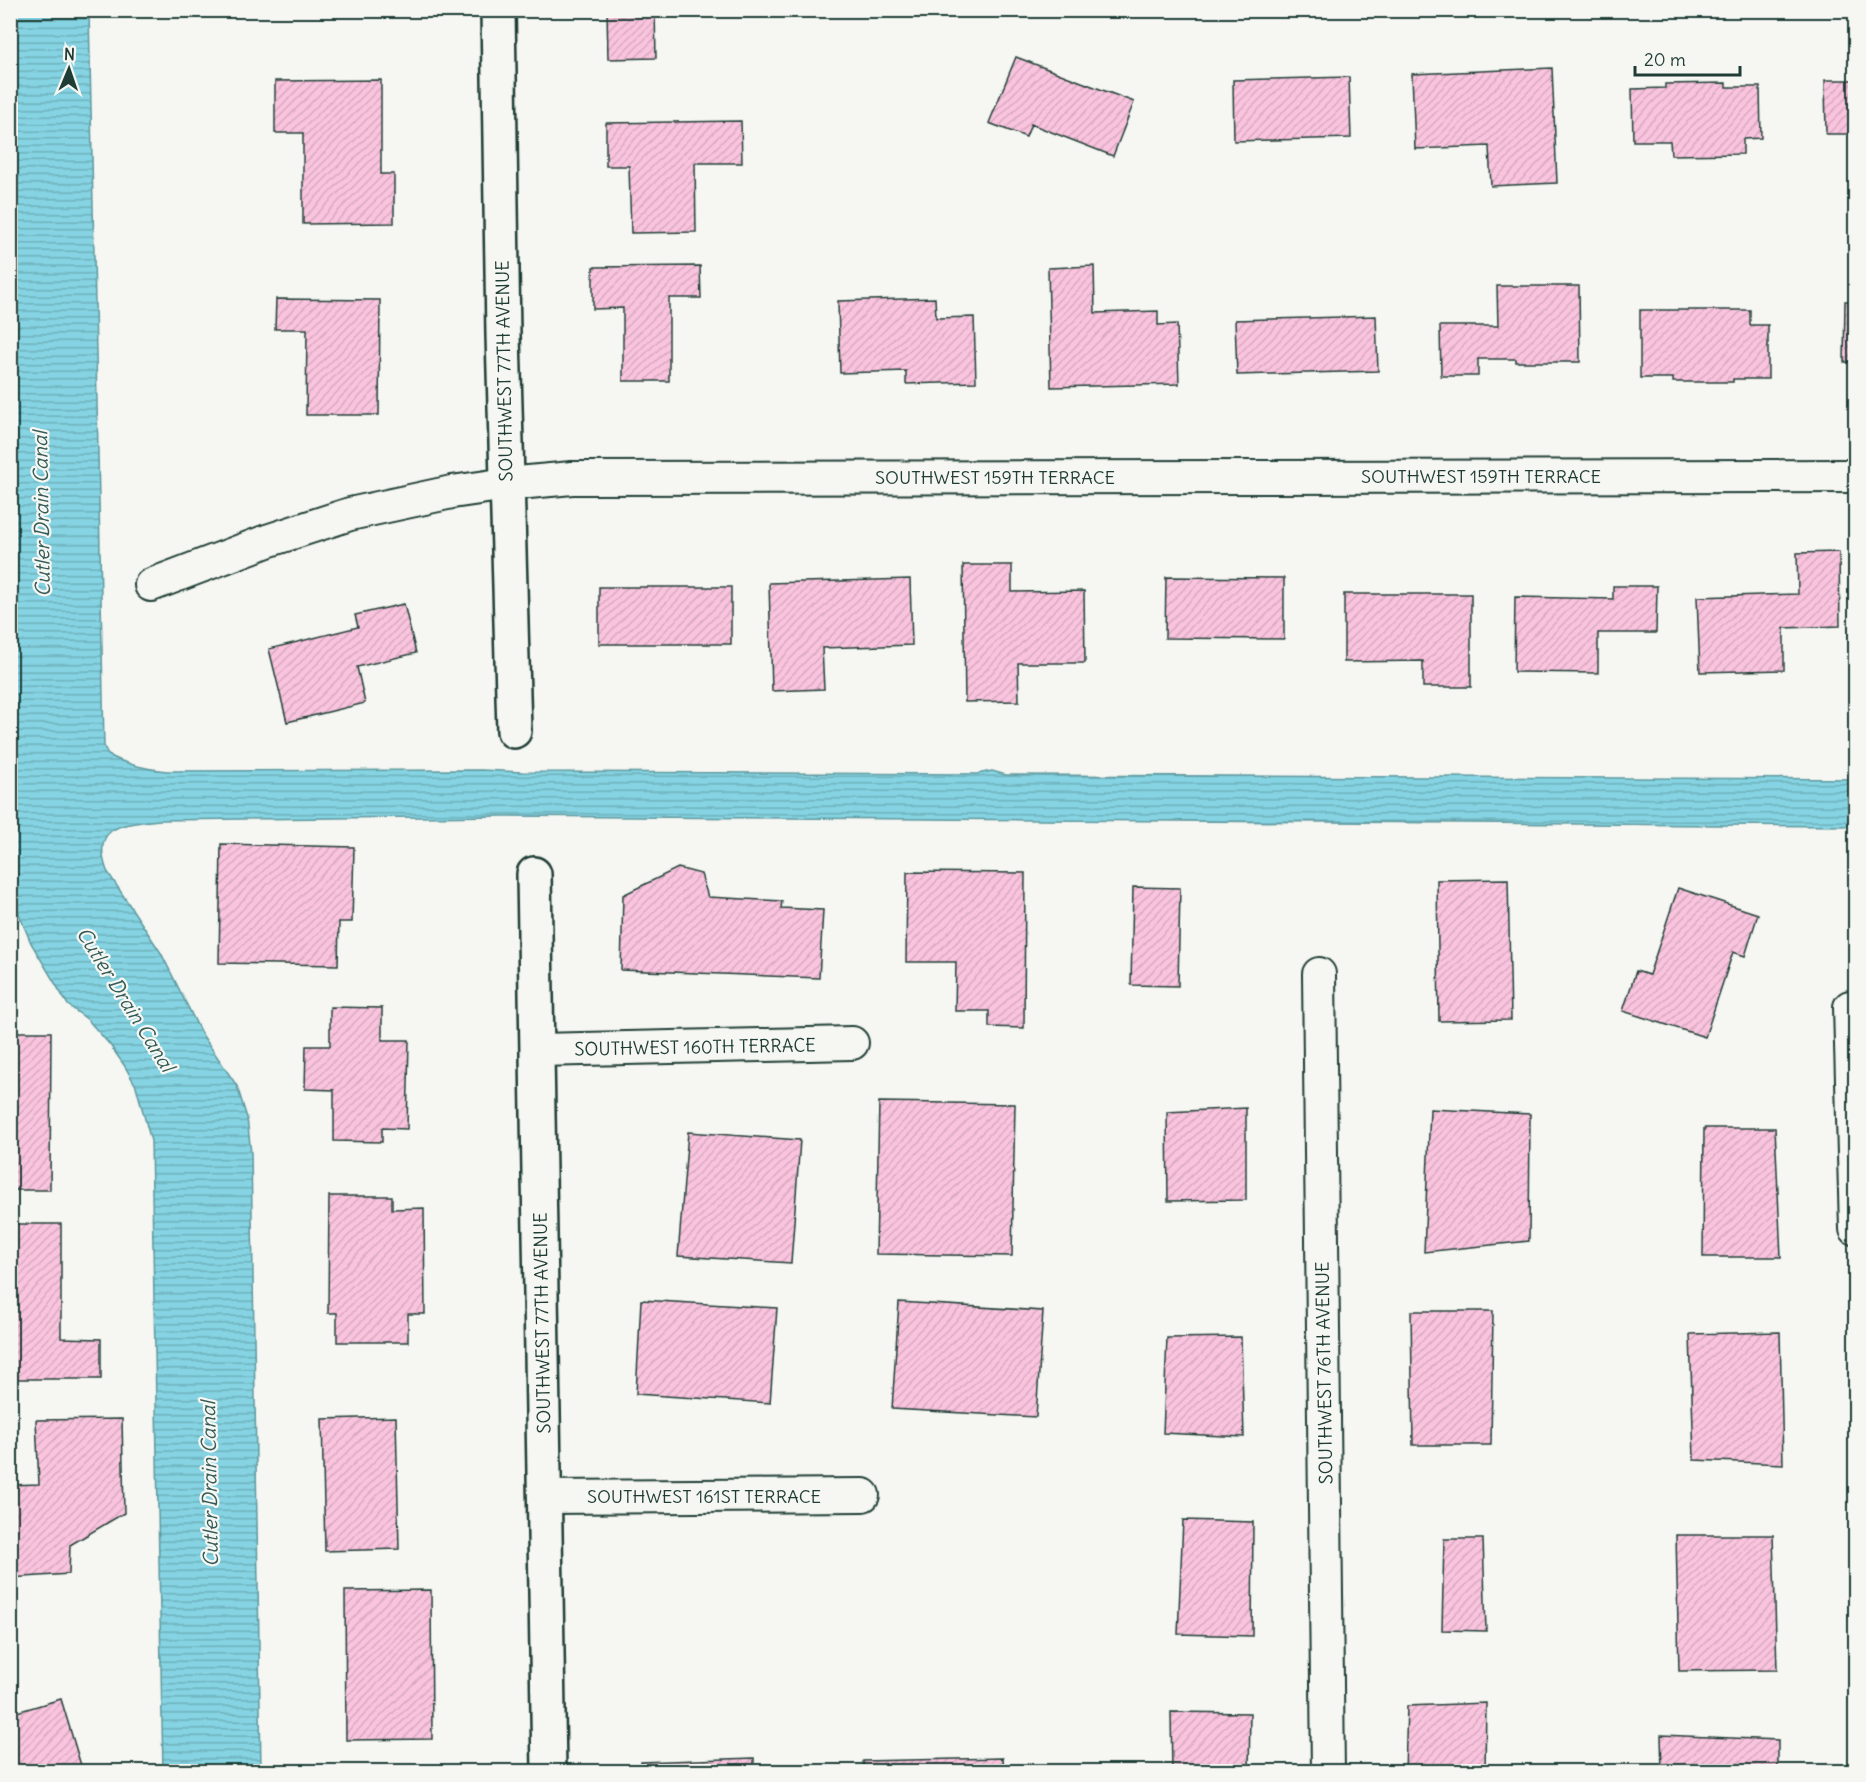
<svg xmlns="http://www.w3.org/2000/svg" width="1866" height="1782" font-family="Delius,sans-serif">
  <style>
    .water { fill: url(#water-rules); stroke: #5d989d; stroke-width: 1.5 }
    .building { fill: url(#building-hatch); stroke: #1f3d34; stroke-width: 1.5 }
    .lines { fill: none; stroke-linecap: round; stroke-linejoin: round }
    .minor-casing { stroke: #1f3d34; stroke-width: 36 }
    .tertiary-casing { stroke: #1f3d34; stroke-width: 38 }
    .minor { stroke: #f6f6f2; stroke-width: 32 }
    .tertiary { stroke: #f6f6f2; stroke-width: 33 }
    .labels { text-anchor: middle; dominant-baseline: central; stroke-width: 4.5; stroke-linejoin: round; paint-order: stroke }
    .street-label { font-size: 18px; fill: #1f3d34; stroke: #f6f6f2 }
    .water-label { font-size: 20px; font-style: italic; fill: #345b57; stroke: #f6f6f2 }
  </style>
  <defs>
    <pattern id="water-rules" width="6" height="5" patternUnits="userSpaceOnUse" patternTransform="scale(1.5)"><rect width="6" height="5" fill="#86d4e3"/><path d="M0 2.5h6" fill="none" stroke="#6dadb9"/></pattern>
    <pattern id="building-hatch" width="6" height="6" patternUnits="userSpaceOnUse" patternTransform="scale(1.5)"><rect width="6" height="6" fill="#fac4de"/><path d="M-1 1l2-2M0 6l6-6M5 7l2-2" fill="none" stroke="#d6a9bf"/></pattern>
  </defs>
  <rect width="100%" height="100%" fill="#f6f6f2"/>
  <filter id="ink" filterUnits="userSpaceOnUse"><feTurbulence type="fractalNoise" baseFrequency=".0167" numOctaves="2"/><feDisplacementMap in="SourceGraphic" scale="12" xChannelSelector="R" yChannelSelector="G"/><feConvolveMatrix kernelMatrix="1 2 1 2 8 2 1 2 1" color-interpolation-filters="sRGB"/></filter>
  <g filter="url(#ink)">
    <path class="water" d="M10,11H89L104,746L108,755C127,765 145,769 167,771L481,770L522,772L977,774L992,771L1006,775L1855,779V826L504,816L160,820C124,824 90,824 107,871L161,953L201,1033L237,1086L247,1118L251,1153L261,1771H163L151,1141L136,1086L124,1065L110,1045L88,1020L68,1005L31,943L11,895Z"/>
    <path class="building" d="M607,10H655L656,58L608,59Z
      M1016,57L1134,102L1113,156L1031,124L1026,137L989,123Z
      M1552,68L1557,183L1491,186L1489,146L1415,149L1412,74Z
      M1349,77L1351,138L1234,141L1233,80Z
      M381,80V174H394V223L303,224V133H275V81Z
      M1825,80H1856V136L1855,134H1826Z
      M1726,83V87H1760L1761,138L1743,139V154L1671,155L1670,141H1633L1632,89L1665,88V84Z
      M741,121L742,163H695L696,232L631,233L629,166H606V123Z
      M700,266L701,298H669V381H623V308L593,309V267Z
      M1094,266L1095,313L1158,311V325L1177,324L1179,384L1051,387L1048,268Z
      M1497,286H1579L1580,362H1516V359H1478V376H1441L1440,326H1498Z
      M935,298L936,318L974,317L976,382L906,384V371L840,373L838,301Z
      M276,299L380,300L379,415H306L307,329H275Z
      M1845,301H1856V362H1844Z
      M1640,310H1750V325H1768V379H1733V382H1673V378H1640Z
      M1376,316L1378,371L1237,375L1235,320Z
      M1839,552L1840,626L1784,628V670L1700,672L1697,597L1798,594L1797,553Z
      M963,565H1012V592L1084,591L1085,663H1018L1019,701L965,702Z
      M1166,577L1284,578V639L1165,638Z
      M910,579L912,645L822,648L824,689L772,691L769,583Z
      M1613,586H1657L1656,633H1598V673L1514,672L1515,597L1613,599Z
      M599,587H731V644H599Z
      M1344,594H1471V687H1423V661L1344,662Z
      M404,604L416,653L357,667L365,703L287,722L269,649L358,627L355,615Z
      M221,844L354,847L352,922H339L338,965L219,963Z
      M678,868L701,874L708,897L782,901L781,908L823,910L819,978L621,970L623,895Z
      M907,872L1025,873L1024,1028L989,1027V1011H955L956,962H906Z
      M1508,879L1511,1020L1439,1021L1437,880Z
      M1133,887L1180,888L1178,986L1131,985Z
      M1678,888L1758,914L1745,956L1733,952L1705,1037L1623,1011L1636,971L1649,975Z
      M330,1007L382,1008V1040H409L407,1129L382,1128V1142L334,1141V1090L305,1089L306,1046H330Z
      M10,1032H51L50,1190H10Z
      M879,1102L1015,1104L1012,1256L876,1254Z
      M1246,1108V1200L1168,1201L1167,1112Z
      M1430,1109L1530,1114L1529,1241L1424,1252Z
      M1704,1128H1775L1781,1257H1703Z
      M688,1132L800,1140L791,1263L678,1256Z
      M329,1196H392V1209L424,1208L425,1314H408V1342H337V1313H328Z
      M10,1224H61V1338L101,1339V1379H10Z
      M641,1300L777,1308L770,1403L636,1394Z
      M899,1302L1043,1311L1036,1417L892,1409Z
      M1411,1311H1493L1491,1445H1413Z
      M1780,1332L1783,1464L1694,1460L1690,1334Z
      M1241,1337L1244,1437L1163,1433L1167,1338Z
      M396,1417L399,1549L325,1551L322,1419Z
      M122,1419L124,1513L70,1545L69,1574L10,1578V1485L39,1484L36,1420Z
      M1183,1520L1253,1522L1252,1636L1178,1634Z
      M1676,1535H1773L1777,1670L1679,1671Z
      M1444,1539H1483L1486,1631L1442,1630Z
      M431,1590L432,1739L346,1740L345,1591Z
      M61,1699L83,1772H10V1714Z
      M1486,1703L1485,1772H1405L1407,1706Z
      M1171,1712L1250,1713L1249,1772H1172Z
      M1661,1735L1778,1740V1772H1662Z
      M754,1758V1772H642L641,1762Z
      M1003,1758L1004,1772H864L863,1761Z"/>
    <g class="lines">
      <defs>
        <path id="minor" d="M151,585L267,541L350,514L452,492L507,484L572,478L1856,476
          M1319,974L1328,1772
          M1850,1007L1856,1229
          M538,1050L852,1043
          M545,1497L863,1495"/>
        <path id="tertiary" d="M498,10L503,335L514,731
          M534,874L549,1772"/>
      </defs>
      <use href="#minor" class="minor-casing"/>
      <use href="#tertiary" class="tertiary-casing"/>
      <use href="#minor" class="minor"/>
      <use href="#tertiary" class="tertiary"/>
    </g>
  </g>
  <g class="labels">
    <g class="street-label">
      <text transform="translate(504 371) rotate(-91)">SOUTHWEST 77TH AVENUE</text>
      <text x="1481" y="476">SOUTHWEST 159TH TERRACE</text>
      <text x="995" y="477">SOUTHWEST 159TH TERRACE</text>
      <text transform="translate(695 1047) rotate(-1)">SOUTHWEST 160TH TERRACE</text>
      <text transform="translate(542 1323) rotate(-91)">SOUTHWEST 77TH AVENUE</text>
      <text transform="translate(1324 1373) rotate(-91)">SOUTHWEST 76TH AVENUE</text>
      <text x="704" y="1496">SOUTHWEST 161ST TERRACE</text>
    </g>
    <g class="water-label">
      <text transform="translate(41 514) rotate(-91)">Cutler Drain Canal</text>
      <text transform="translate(126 999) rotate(58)">Cutler Drain Canal</text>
      <text transform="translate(209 1484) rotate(-91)">Cutler Drain Canal</text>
    </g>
  </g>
  <rect width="1866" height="1782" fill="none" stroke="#f6f6f2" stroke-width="36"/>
  <rect x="18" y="18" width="1830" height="1746" fill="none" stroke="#1f3d34" stroke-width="2" filter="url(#ink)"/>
  <g transform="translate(69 69) rotate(2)" stroke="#f6f6f2" stroke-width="4.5" paint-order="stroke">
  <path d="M0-4.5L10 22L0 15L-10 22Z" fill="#1f3d34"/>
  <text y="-9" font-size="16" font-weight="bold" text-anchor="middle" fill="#1f3d34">N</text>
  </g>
  <path d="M1635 66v9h105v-9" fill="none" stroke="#1f3d34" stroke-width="3"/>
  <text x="1644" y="66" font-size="18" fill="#1f3d34" stroke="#f6f6f2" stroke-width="4.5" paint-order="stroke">20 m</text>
</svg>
